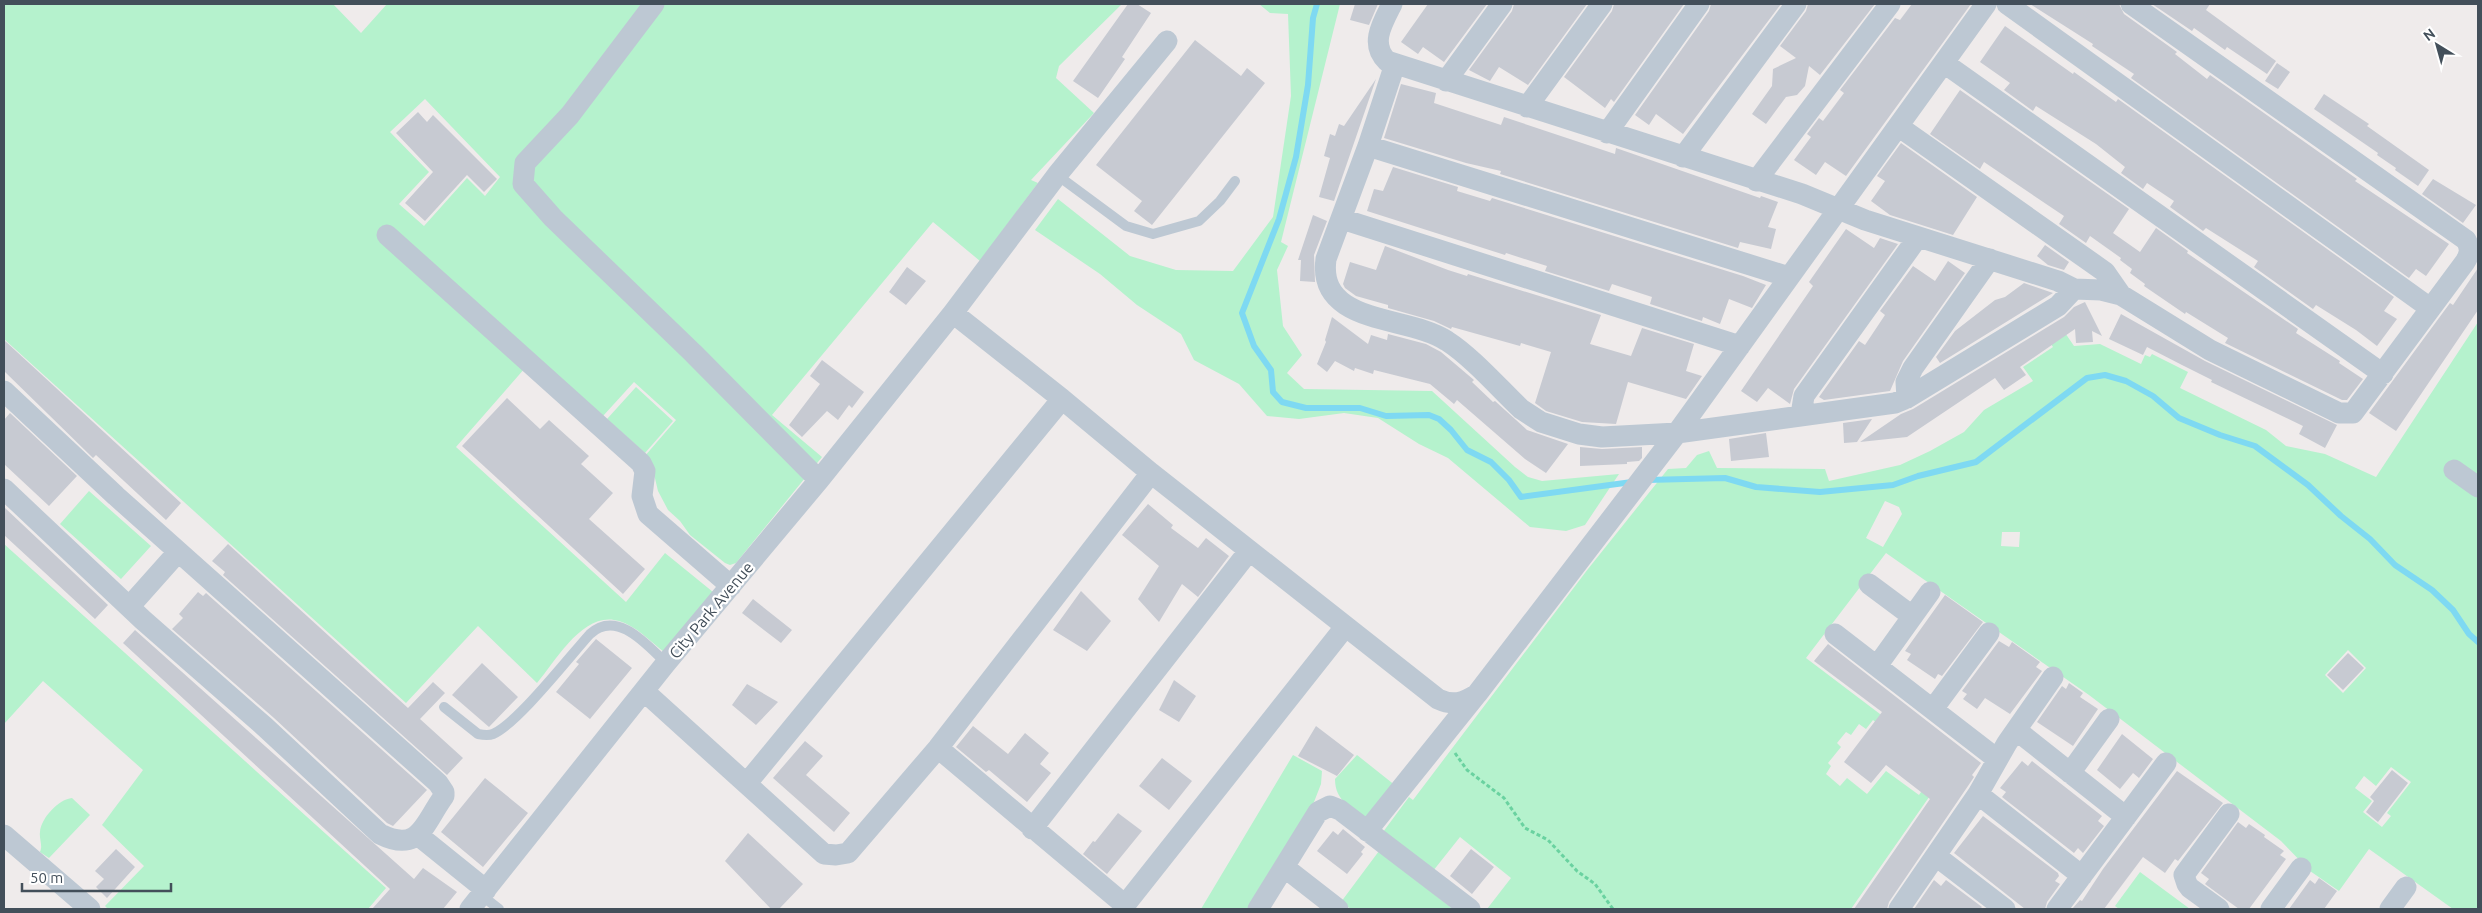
<svg xmlns="http://www.w3.org/2000/svg" width="2482" height="913" font-family="Ubuntu,sans-serif">
  <style>
    .green { fill: #b5f2cd; fill-rule: evenodd }
    .lines { fill: none; stroke-linecap: round; stroke-linejoin: round }
    .stream { stroke: #7ed9f2; stroke-width: 6 }
    .building { fill: #c7cad2 }
    .path { stroke: #6ad2a0; stroke-width: 3; stroke-dasharray: 4 2.5; stroke-linecap: butt }
    .service { stroke: #bdc8d3; stroke-width: 10 }
    .minor { stroke: #bdc8d3; stroke-width: 21 }
    .labels { text-anchor: middle; dominant-baseline: central; stroke-width: 4.5; stroke-linejoin: round; paint-order: stroke }
    .street-label { font-size: 16px; fill: #434f5a; stroke: #fff }
  </style>
  <rect width="100%" height="100%" fill="#efebeb"/>
  <path class="green" d="M4,4H333L361,33L387,4H1122L1059,66L1056,78L1094,113L1031,180L1038,183L980,261L933,222L772,415L822,457L736,563L730,565L725,563L690,535L680,521L668,510L658,491L654,474L644,457L676,420L634,382L603,416L525,368L456,447L626,602L665,553L713,592L664,652C650,641 636,626 619,621C584,610 557,659 537,683L478,626L406,703L4,339ZM425,99L500,177L485,196L467,178L424,226L399,204L429,172L390,132Z
    M1259,4H1340L1281,242L1288,246L1277,270L1283,326L1302,355L1287,373L1304,389L1432,391L1515,467L1528,477L1542,481L1619,474L1585,525L1566,531L1530,527L1448,458L1419,444L1378,418L1344,413L1299,419L1267,416L1239,384L1194,360L1181,334L1137,305L1100,274L1035,230L1058,199L1130,256L1176,270L1233,271L1273,217L1291,96L1288,14L1270,13Z
    M2478,322V909H2453L2369,849L2339,891L2310,871L2281,841L2089,695L1886,553L1806,658L1950,767L1851,909H1487L1511,878L1460,837L1433,871L1383,832L1409,797L1413,800L1588,569L1668,469L1686,468L1697,455L1709,451L1717,468L1825,469L1829,481L1900,465L1930,451L1964,432L1984,410L2033,381L2023,367L2053,347L2044,334L2059,324L2074,346L2100,344L2141,364L2145,355L2150,357L2152,354L2188,372L2180,388L2266,430L2286,446L2325,454L2376,477ZM1885,501L1899,507L1902,514L1883,547L1866,538ZM2002,532H2020L2019,547L2001,546ZM2348,650L2366,668L2343,693L2325,675ZM1873,720L1936,770L1919,795L1886,771L1867,794L1847,778L1840,786L1826,774L1831,766L1828,763L1841,747L1837,743L1846,732L1851,735L1859,724L1866,729ZM2391,767L2411,782L2387,813L2391,816L2382,827L2363,812L2372,801L2355,788L2364,776L2376,786Z
    M636,387L673,421L645,453L607,419Z
    M89,491L151,546L121,579L60,524Z
    M4,544L386,888L368,909H108L105,906L144,866L102,825L143,770L43,681L4,724Z
    M1293,755L1322,771L1321,784L1314,802L1248,909H1201Z
    M1357,755L1396,786L1369,820C1352,807 1335,802 1335,779Z
    M72,798L90,815L49,858L40,852C43,845 39,839 40,832C41,818 59,799 72,798Z
    M1379,851L1453,909H1351L1341,902Z
    M2140,872L2190,909H2119L2115,906Z"/>
  <g class="lines">
    <path class="stream" d="M1317,4L1313,18L1308,85L1296,157L1279,219L1242,313L1254,346L1271,370L1273,392L1282,402L1306,408H1360L1386,416L1429,415L1439,419L1451,430L1467,450L1491,462L1509,480L1521,497L1632,482
      M1647,480L1725,478L1756,487L1820,492L1893,485L1918,476L1976,462L2087,378L2105,375L2126,381L2153,396L2179,418L2220,435L2255,446L2308,485L2341,516L2370,539L2395,565L2432,590L2453,610L2469,634L2478,642"/>
  </g>
  <path class="building" d="M1128,4H1137L1151,13L1122,57L1125,59L1098,98L1073,81Z
    M1355,4H1378L1369,25L1350,20Z
    M1428,4H1487L1444,62L1423,47L1418,54L1401,42Z
    M1514,4H1587L1528,85L1499,67L1490,81L1469,70L1512,11Z
    M1614,4H1684L1614,102L1611,99L1605,108L1564,77L1612,11Z
    M1711,4H1781L1683,134L1656,114L1649,125L1635,115L1709,11Z
    M1808,4H1875L1820,75L1809,66L1805,86L1797,95L1786,97L1766,124L1752,114L1772,86L1773,69L1796,58L1780,46L1806,11Z
    M1912,4H1971L1846,176L1825,162L1816,175L1794,160L1811,137L1807,134L1819,118L1823,121L1844,93L1840,90L1895,18L1900,20Z
    M2030,4H2119L2124,14L2177,52L2175,54L2207,79L2210,75L2230,89L2357,179L2355,181L2449,244L2426,276L2416,269L2409,278L2131,78L2134,74L2092,46L2093,44Z
    M2152,4H2210L2206,10L2276,61L2267,74L2227,47L2225,50L2194,28L2192,31Z
    M2005,26L2073,74L2074,72L2116,102L2118,99L2394,297L2384,311L2397,319L2377,346L2356,330L2316,305L2313,309L2254,267L2258,261L2206,228L2203,231L2170,207L2174,201L2147,183L2143,189L2121,173L2125,167L2096,144L2036,106L2033,111L2004,90L2010,83L1980,62Z
    M1195,40L1241,76L1247,68L1265,83L1152,225L1134,211L1142,201L1096,165Z
    M2277,63L2290,72L2278,89L2265,81Z
    M1376,79L1334,201L1319,197L1330,158L1324,156L1330,134L1335,136L1339,124L1344,126Z
    M1401,84L1436,93L1434,103L1501,125L1504,117L1615,154L1616,148L1760,198L1761,196L1778,202L1768,227L1776,229L1771,249L1740,242L1738,248L1500,174L1501,171L1466,163L1384,138Z
    M1960,90L2129,209L2113,233L2140,252L2156,228L2188,251L2187,253L2298,329L2296,333L2340,361L2339,363L2363,379L2347,400H2342L2225,343L2228,338L2186,312L2185,314L2144,286L2145,284L2130,273L2132,269L2120,260L2121,258L2090,236L2086,243L2059,224L2064,216L1984,162L1980,169L1930,134Z
    M2324,94L2369,124L2367,126L2429,170L2418,186L2395,170L2396,168L2377,155L2378,153L2314,109Z
    M418,112L427,122L433,115L497,179L484,192L467,175L425,221L405,203L433,172L396,133Z
    M1901,143L1977,197L1953,235L1890,215L1871,201L1885,181L1877,176Z
    M1393,167L1458,187L1457,191L1490,201L1492,198L1743,276L1766,285L1752,308L1729,299L1720,324L1703,317L1702,321L1650,304L1652,297L1612,284L1609,291L1545,271L1547,266L1531,261L1506,253L1505,255L1367,211L1374,189L1383,191Z
    M2433,179L2476,205L2463,223L2422,194Z
    M1313,215L1327,221L1314,255L1315,282L1300,281L1301,260H1298Z
    M1846,229L1874,248L1880,238L1898,244L1794,389L1790,404L1768,388L1757,402L1741,391L1813,286L1809,282Z
    M2045,245L2069,262L2064,270L2048,265L2037,256Z
    M1385,246L1448,270L1467,276L1468,274L1601,315L1590,344L1631,356L1642,328L1694,344L1686,371L1702,376L1686,399L1628,382L1616,424L1582,422L1546,411L1535,403L1551,352L1521,343L1520,346L1452,327L1451,329L1434,321L1388,308V305L1356,296L1345,288L1343,284L1350,262L1376,270Z
    M1948,261L1965,273L1903,361L1890,391L1824,400L1819,397L1859,341L1865,345L1885,315L1880,311L1913,266L1935,281Z
    M907,267L926,281L906,305L889,292Z
    M2478,268V310L2396,431L2369,413L2450,303L2453,305Z
    M2024,283L2053,293L1940,363L1936,357L1955,331L1995,300L2005,297Z
    M2085,302L2102,336L2092,331L2093,342L2076,343L2075,329L2020,367L2026,375L2004,390L1995,378L1907,437L1860,442L1901,414L1913,409L2064,317L2074,307Z
    M2121,314L2205,361L2337,425L2325,448L2299,434L2303,426L2211,382L2212,380L2182,365L2147,347L2143,355L2109,339Z
    M1332,317L1368,344L1371,335L1387,340L1388,334L1426,344L1441,352L1474,380L1472,382L1493,402L1495,401L1527,430L1568,444L1546,473L1525,459L1457,400L1454,404L1430,384L1374,370L1373,374L1355,368L1354,371L1335,361L1327,372L1317,364L1326,342L1325,340Z
    M4,340L181,503L166,520L96,455L93,458L4,371Z
    M822,360L864,392L852,408L849,405L838,420L827,411L802,437L789,425L820,384L810,376Z
    M507,398L540,429L549,420L589,456L581,464L613,493L589,519L645,569L623,594L462,446Z
    M10,413L77,476L49,506L4,464V420Z
    M1872,419L1857,442L1844,443L1843,423Z
    M1766,433L1769,457L1731,461L1729,439Z
    M1580,447L1602,449L1642,447V458L1639,461L1627,462V464L1580,466Z
    M1148,504L1173,525L1171,528L1198,548L1206,538L1229,556L1198,597L1182,584L1159,622L1138,599L1159,566L1122,535Z
    M4,507L108,605L95,619L4,535Z
    M228,544L408,708L433,682L445,693L420,719L463,758L447,775L223,575L225,572L212,561Z
    M1081,591L1111,621L1087,651L1053,630Z
    M198,592L203,596L206,593L427,790L393,826L387,823L274,718L172,629L183,618L179,614Z
    M1945,595L1983,622L1942,676L1938,674L1935,679L1907,660L1911,654L1905,651Z
    M753,599L792,630L781,643L742,613Z
    M135,630L414,879L423,868L457,892L443,909H372L390,889L123,643Z
    M596,639L632,668L590,719L556,692L579,664L576,662Z
    M1999,641L2009,647L2012,642L2040,662L2036,667L2042,671L2010,714L1985,698L1977,709L1963,699L1967,694L1962,691Z
    M1828,644L1981,763L1972,775L1974,777L1970,783L1889,902L1887,909H1854L1930,799L1886,765L1871,783L1844,762L1882,712L1814,661Z
    M2348,653L2364,668L2343,690L2327,675Z
    M482,663L518,697L489,727L452,695Z
    M1174,680L1196,696L1179,722L1159,710Z
    M2069,683L2083,693L2080,697L2098,709L2073,746L2037,722L2062,686L2066,689Z
    M747,684L778,702L756,725L732,705Z
    M973,726L1008,754L1025,733L1049,753L1040,764L1051,773L1027,802L989,770L986,772L956,747Z
    M1316,726L1354,755L1337,776L1298,756Z
    M2122,734L2153,759L2139,778L2133,773L2120,789L2097,770Z
    M805,741L823,756L806,775L850,813L834,832L773,778Z
    M1162,758L1192,781L1169,810L1139,786Z
    M2022,761L2028,766L2032,761L2102,816L2098,821L2104,826L2083,853L2078,848L2074,853L2002,797L2006,792L2000,788Z
    M2392,770L2408,783L2378,822L2366,812L2374,801L2370,797Z
    M2177,771L2223,803L2178,861L2175,859L2165,873L2143,857L2104,909H2072L2080,900L2082,901L2103,869Z
    M485,778L528,813L483,867L441,832Z
    M1118,813L1142,831L1107,874L1083,854L1093,841L1095,842Z
    M1983,816L2058,873L2059,876L2055,881L2060,884L2047,902L2045,909H2025L1954,853Z
    M2238,822L2246,828L2249,824L2265,835L2264,837L2284,851L2280,855L2286,859L2249,909H2239L2228,901L2205,884L2209,879L2201,873Z
    M1343,829L1365,847L1361,852L1363,854L1347,874L1317,851L1333,831L1338,835Z
    M748,833L803,884L779,909H771L725,861Z
    M116,849L135,867L107,898L96,887L104,879L95,871Z
    M1471,849L1494,867L1472,894L1450,876Z
    M2319,878L2337,891L2324,909H2289L2310,880L2315,884Z
    M1934,880L1941,886L1946,880L1982,907L1980,909H1914Z"/>
  <g class="lines">
    <path class="path" d="M1455,753L1467,770L1504,798L1525,828L1548,840L1577,871L1595,884L1613,909"/>
    <path class="service" d="M1057,175L1126,226L1153,234L1199,221L1220,201L1235,181
      M444,707L478,734C483,735 488,736 493,734C517,724 570,656 590,634C617,609 647,645 666,663
      M481,895L499,909"/>
    <path class="minor" d="M654,4L570,115L525,163L523,184L553,218L693,353L819,480
      M1392,4C1383,22 1369,44 1387,61L1802,194L1865,220L2058,281L2074,289L2101,290L2121,295L2210,350L2339,413H2353L2465,262C2470,254 2471,249 2466,240L2131,4
      M2007,4L2430,308
      M1944,63L2383,374
      M1395,64L1368,146L1326,259C1317,326 1409,315 1447,341C1472,357 1499,388 1521,409L1541,422L1579,434L1602,437L1677,433L1895,403L1907,398L2058,306L2074,289
      M1446,81L1502,4
      M1527,107L1602,4
      M1898,126L2105,272L2121,295
      M1607,133L1699,4
      M1368,146L1789,277
      M1683,157L1796,4
      M1756,181L1890,4
      M1342,219L1740,346
      M387,235L641,463L645,471L642,496L648,514L731,586
      M953,313L1062,399L1151,473L1438,699C1453,706 1463,703 1477,694
      M4,391L116,496L438,783L444,792V796C424,823 420,854 380,834L265,727L143,620L4,489
      M1907,398L1906,382L1913,368L1990,259
      M1801,415L1804,396L1918,237
      M2454,470L2478,487
      M1869,584L1912,616
      M129,607L178,552
      M1835,634L1997,759
      M1877,666L1930,592
      M645,692L824,854L836,855L848,853L938,748L1151,473
      M1933,709L1989,633
      M2016,730L2126,817
      M938,748L1125,905L1345,627
      M2070,773L2109,719
      M747,783L1062,399
      M1978,794L2082,876
      M1032,829L1249,551
      M1367,831L1477,694L1677,433L1986,4
      M4,835L90,909
      M419,836L486,890
      M1936,856L2005,909
      M1284,867L1338,909
      M470,909L666,663L819,480L953,313L1057,175L1167,41
      M1258,909L1318,812L1330,806L1340,810L1470,909
      M1899,909L1978,794L2007,743L2053,677
      M2057,909L2166,763
      M2219,909L2190,888L2187,884L2184,875L2229,814
      M2271,909L2301,868
      M2390,909L2406,887"/>
  </g>
  <g class="labels">
    <g class="street-label">
      <text transform="translate(711 610) rotate(-50)">City Park Avenue</text>
    </g>
  </g>
  <rect width="2482" height="913" fill="none" stroke="#434f5a" stroke-width="10"/>
  <g transform="translate(2437 45) rotate(323)" stroke="#ffffff" stroke-width="4" paint-order="stroke">
  <path d="M0-4L9 19L0 12L-9 19Z" fill="#434f5a"/>
  <text y="-8" font-size="14" font-weight="bold" text-anchor="middle" fill="#434f5a">N</text>
  </g>
  <path d="M22 883v8h149v-8" fill="none" stroke="#434f5a" stroke-width="2.5"/>
  <text x="30" y="883" font-size="15" fill="#434f5a" stroke="#ffffff" stroke-width="4" paint-order="stroke">50 m</text>
</svg>
